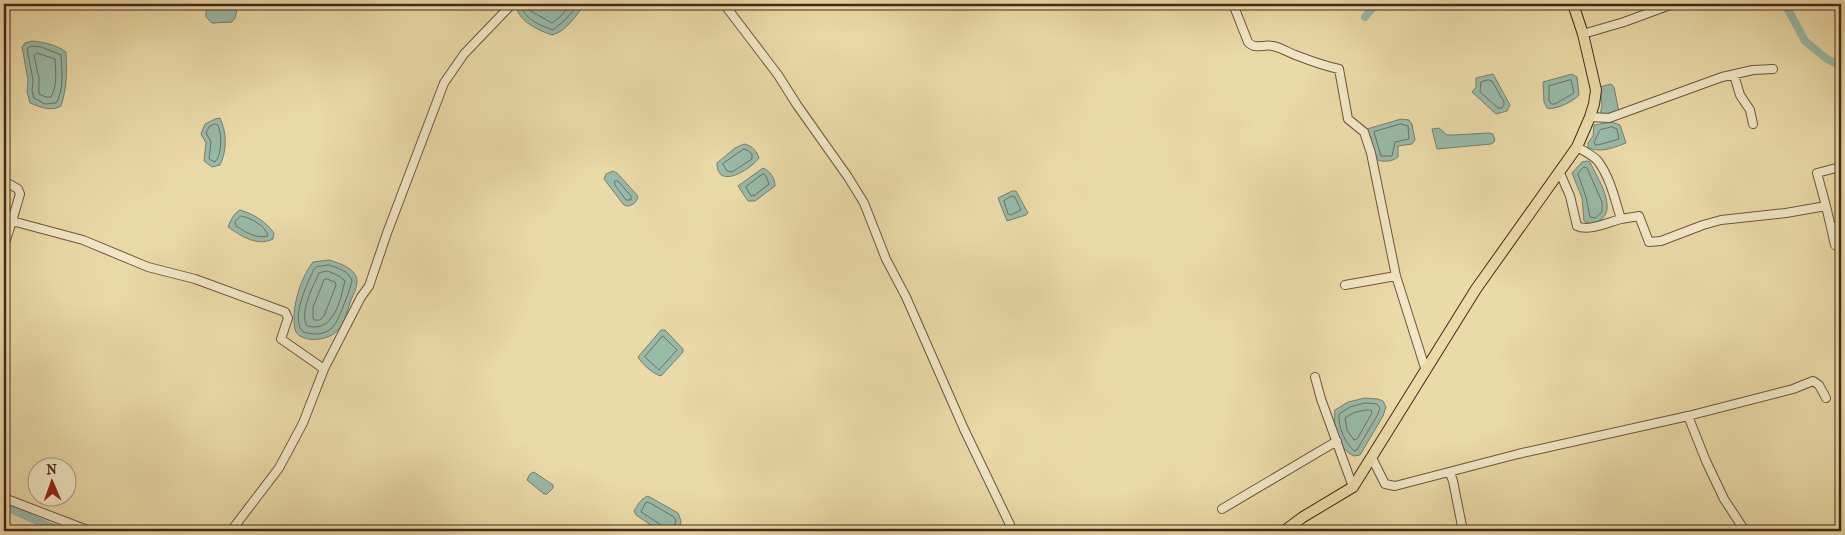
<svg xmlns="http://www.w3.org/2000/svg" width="1845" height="535" font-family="'IM FELL French Canon',serif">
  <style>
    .water { fill: #98baa9; stroke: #777f70 }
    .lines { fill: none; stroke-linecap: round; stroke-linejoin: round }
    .shore { stroke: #6f7062; stroke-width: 1 }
    .canal { stroke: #98baa9; stroke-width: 8 }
    .minor-casing { stroke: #6f543e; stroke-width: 10 }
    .major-casing { stroke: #46271b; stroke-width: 12 }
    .minor { stroke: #f1e7c6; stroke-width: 8 }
    .major { stroke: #eadaa7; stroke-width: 10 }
  </style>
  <rect width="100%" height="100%" fill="#eadaa7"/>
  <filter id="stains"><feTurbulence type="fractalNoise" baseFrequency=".004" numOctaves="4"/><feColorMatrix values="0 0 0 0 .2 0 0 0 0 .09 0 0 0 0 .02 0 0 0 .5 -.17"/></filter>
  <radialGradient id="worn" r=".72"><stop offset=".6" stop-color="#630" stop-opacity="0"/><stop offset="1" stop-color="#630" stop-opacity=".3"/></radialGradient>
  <path class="water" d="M206,4H238L235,18L232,22L212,23L206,17Z
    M516,4H585C577,14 566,32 552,35C538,30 517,21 516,4Z
    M32,41C43,42 57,45 66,52C67,71 67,88 61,106C50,112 41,107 30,103L27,92L28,80L22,47L25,43Z
    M1493,74L1510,105L1507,111L1496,114L1472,92L1476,87V78Z
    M1572,74L1577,77L1579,95C1574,101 1554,111 1547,108L1544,102L1543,82Z
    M1611,84L1614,87L1619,112L1614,115H1600L1602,106L1600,87Z
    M220,118C227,133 227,151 220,165L212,167L204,161L206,143L201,134L205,124L215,119Z
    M1401,119L1409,120L1412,124L1415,140L1412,144L1398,146V157C1392,162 1384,162 1377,160L1367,129Z
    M1612,122L1620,125L1626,143C1616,147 1598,154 1588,147V143L1593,136L1594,125Z
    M1439,128L1447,135H1452L1489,133L1493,134L1495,140L1493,143L1491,144L1437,149L1432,129Z
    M744,144C751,145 757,151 759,158C751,169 717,191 717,163L735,148Z
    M1587,161L1590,162C1597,178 1619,209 1599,221C1594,224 1589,224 1584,221L1582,198L1572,173L1582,162Z
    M763,168C770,171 775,178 775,186L755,201H748L738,186Z
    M613,171L617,173L638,196C637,202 633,206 626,206L623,204L604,179L606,174Z
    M1012,191H1016L1028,213L1026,215L1007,221L998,198Z
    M240,210C254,214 266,222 274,233L273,239C257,247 241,236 228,227C231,220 233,214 240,210Z
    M329,260C339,263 358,269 357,282C357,288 353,295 351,300C348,309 345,321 339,329C331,339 312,343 300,336C293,332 294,322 294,315C295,298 302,276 313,262Z
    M661,330H665L683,349V352L661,376C653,374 642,364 638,357Z
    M1365,398L1378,399L1383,401L1386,407L1383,416L1360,455L1354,456C1338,449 1333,426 1335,410L1348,402Z
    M534,472L553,485V488L547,494H544L527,480L530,474Z
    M648,496L678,513L681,521L680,526L675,531H660L636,515L634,511C638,505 640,499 648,496Z"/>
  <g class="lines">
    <path class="shore" d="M521,4C522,18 541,26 553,30L565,20L579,4
      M528,4L529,10L552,23L561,16L571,4
      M32,46L41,47L61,55C62,69 64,91 56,103L45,104L34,98L32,91L33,80L27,49Z
      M37,53L55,59C56,71 57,87 51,97H46L39,94V78L34,56Z
      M1489,80L1492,81L1504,102V105L1502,108H1498L1480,92L1481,82Z
      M1571,80L1574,93L1555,104H1551L1549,100V86Z
      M215,124L218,125C222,134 222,155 215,162L209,159L211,142L206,133L209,127Z
      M1401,124L1408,126L1409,139L1395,142L1392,156H1381L1374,132Z
      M1612,127L1617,129L1619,139L1598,145H1595L1594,142L1600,130Z
      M744,149L747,150L752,154V159L732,172L727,171L723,164Z
      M1584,167L1587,168L1602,202V212L1595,218L1590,217L1586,197L1578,174Z
      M763,174L766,176L769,184L755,195L751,196L746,187Z
      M615,181H618L631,196V200H626L615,185Z
      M1012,196L1015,197L1021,210L1011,215L1008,214L1004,201Z
      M241,216C251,218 266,226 268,236C256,239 245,232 236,226L235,222Z
      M329,265C338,268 349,271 352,281C350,289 347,297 344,304C336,327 329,339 303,332C290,319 307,284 314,269L316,267Z
      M328,271L339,276L345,281C340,301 334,333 307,326C299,313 313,286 319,273Z
      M327,279L335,282L336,285L324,316L320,320H314L313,318V307L324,280Z
      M663,336L677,350L659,370L645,357Z
      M1366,403L1377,404L1380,408L1378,414L1357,450L1354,451C1345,442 1338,428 1339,414L1350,407Z
      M1366,410H1371L1372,413L1357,439L1354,440L1347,430L1345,418L1353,413Z
      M663,531L661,525L641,512L646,502L650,503L674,517L676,521L672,531"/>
    <path class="canal" d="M1785,4L1805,41L1827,59L1841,66
      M1365,17L1376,4
      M4,506L60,531"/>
    <defs>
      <path id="minor" d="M724,4L778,75L797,105L848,177L864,203L886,259L906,297L964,429L1013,531
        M1233,4L1248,42C1255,50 1263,44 1273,46C1282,48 1289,53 1298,56C1311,61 1325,66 1339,69L1348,119L1364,132L1371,153L1396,276L1426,371
        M1583,34L1624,22L1673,4
        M1734,75L1740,95L1750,110L1753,124
        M1590,117L1609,118L1722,77L1753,70L1773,69
        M1577,147C1584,151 1592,155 1597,160C1610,176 1615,200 1621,219L1639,216L1649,242L1661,241L1703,225L1721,220L1786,213L1826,206L1835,245
        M1560,173L1570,196L1577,226C1588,232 1609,222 1621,219
        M4,181L18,189L20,194L12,221L83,240L148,267L195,279L285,312L288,318L281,339L324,369L303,423L279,468L231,531
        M1826,206L1817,173L1840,167
        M1831,228L1841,225
        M4,246L12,221
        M1345,285L1396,276
        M324,369L361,297L369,286L387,233L444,83L464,54L512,4
        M1315,377L1321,399L1353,487
        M1688,416L1706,461L1724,499L1745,531
        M1372,458L1385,484L1395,486L1518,454L1688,416L1793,389L1813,381L1819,385L1826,398
        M1450,473L1453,481L1463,531
        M4,498L90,531
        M1222,509L1337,441"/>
      <path id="major" d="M1284,531L1303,517L1353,487L1476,289L1577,147L1590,117L1594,104L1596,90L1583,34L1573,4"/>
    </defs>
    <use href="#minor" class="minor-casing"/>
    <use href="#major" class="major-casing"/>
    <use href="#minor" class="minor"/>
    <use href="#major" class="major"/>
  </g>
  <rect width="1845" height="535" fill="none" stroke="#eadaa7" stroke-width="20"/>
  <rect x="5" y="5" width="1835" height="525" fill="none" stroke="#46271b" stroke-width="2.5"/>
  <rect x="10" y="10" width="1825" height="515" fill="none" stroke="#46271b"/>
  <g transform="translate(52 482) rotate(358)"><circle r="24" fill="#f1e7c6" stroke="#ad9a82"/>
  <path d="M0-4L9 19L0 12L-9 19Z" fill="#8f2418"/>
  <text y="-8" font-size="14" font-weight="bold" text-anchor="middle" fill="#46271b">N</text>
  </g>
  <rect width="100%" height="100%" filter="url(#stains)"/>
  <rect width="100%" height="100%" fill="url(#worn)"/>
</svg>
